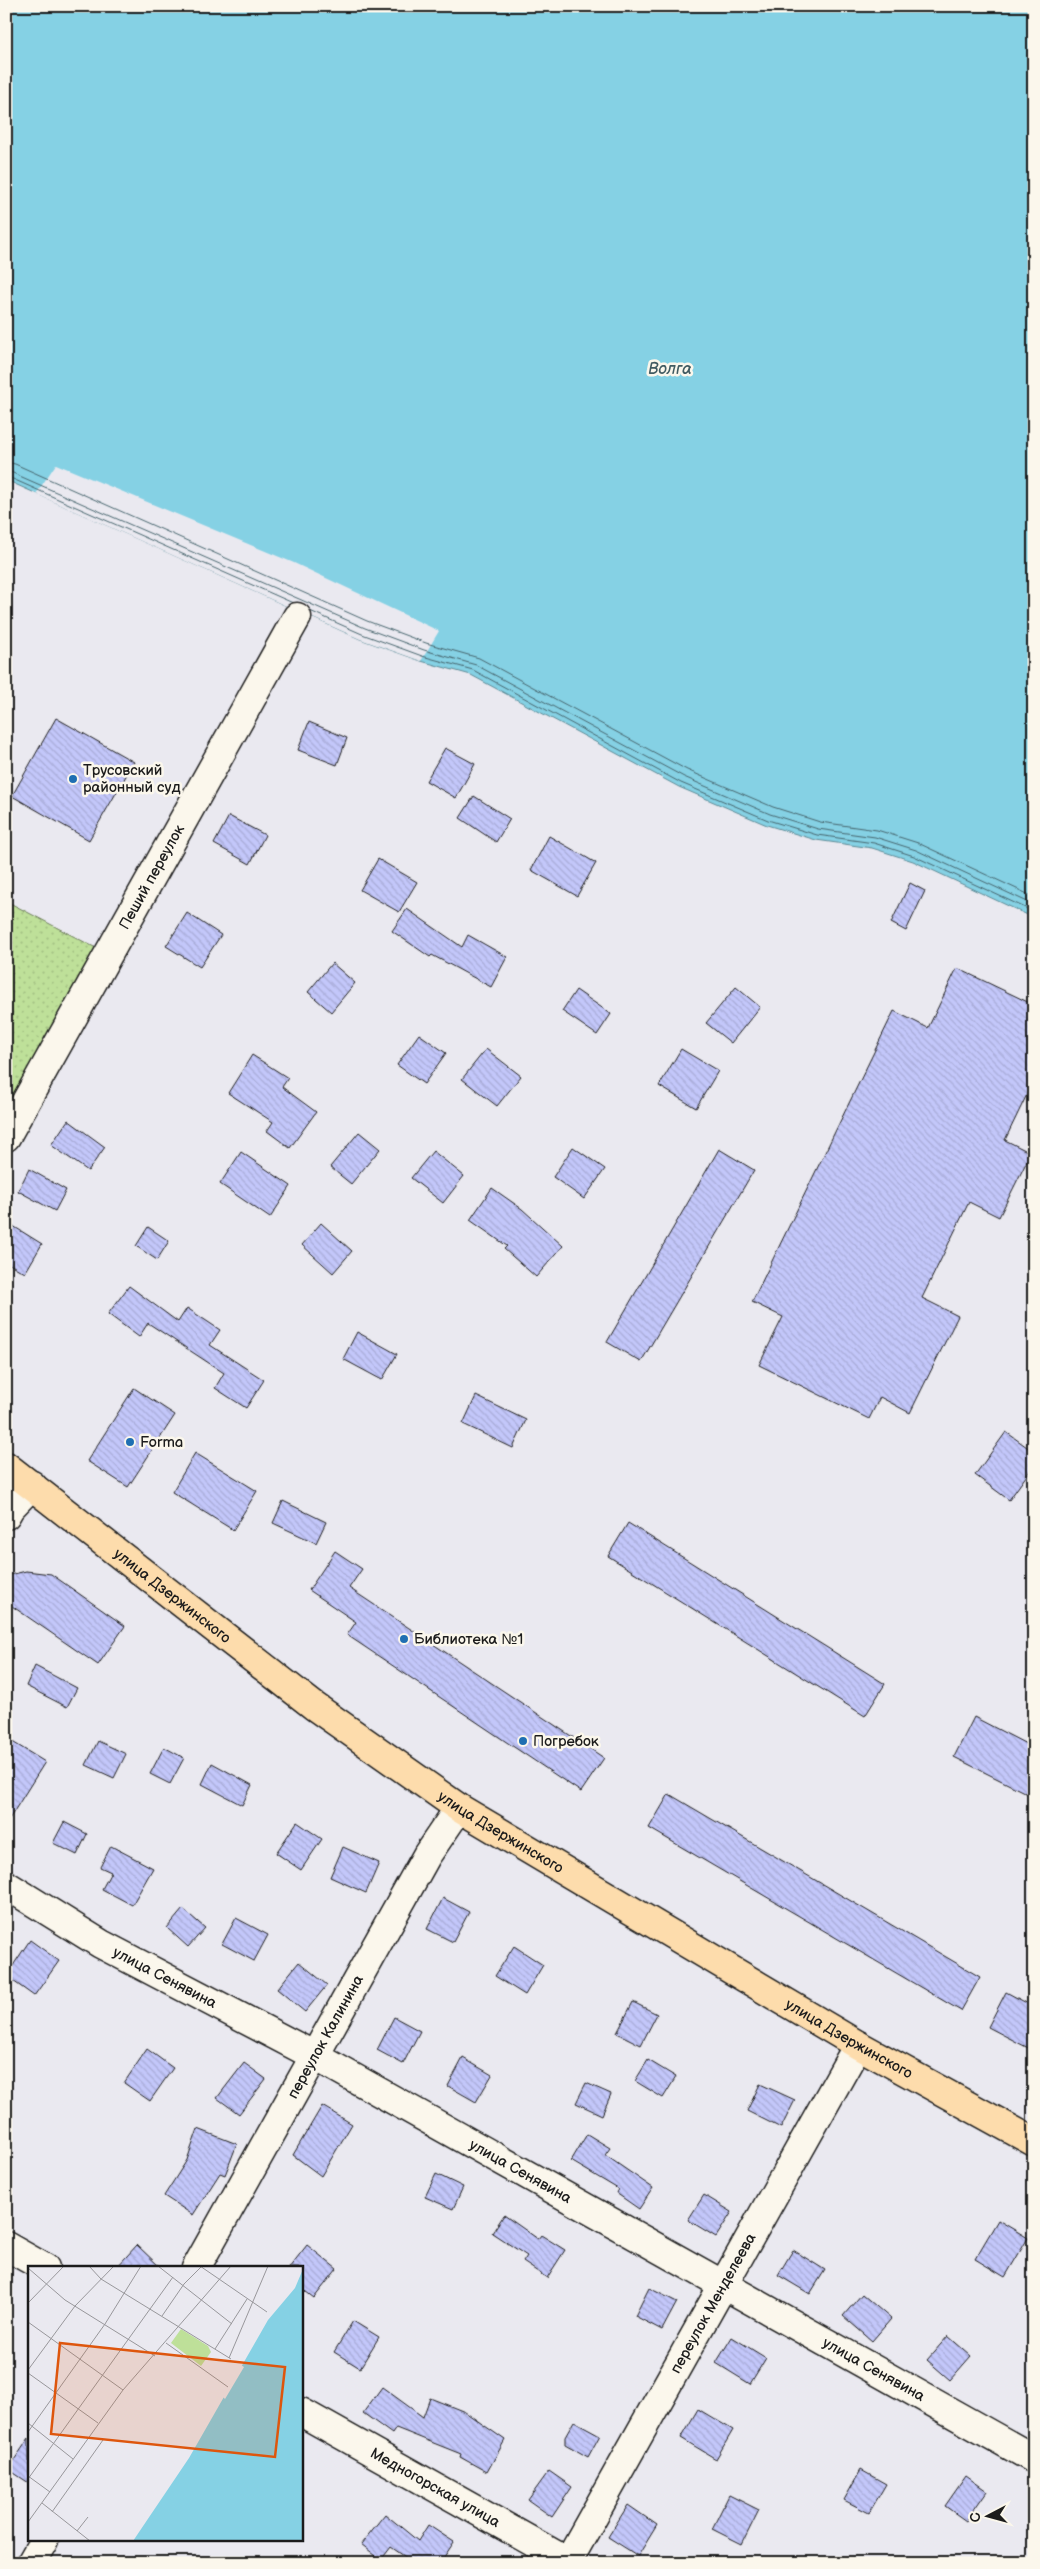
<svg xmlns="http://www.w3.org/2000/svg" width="1040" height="2569" font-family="'Balsamiq Sans',sans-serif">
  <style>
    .grass { fill: url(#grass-dots); stroke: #6d7e5a }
    .water { fill: #85d1e4; stroke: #5b8994 }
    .pier { fill: #eae9f0 }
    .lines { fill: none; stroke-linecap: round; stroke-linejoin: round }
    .shore { stroke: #46646c; stroke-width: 1 }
    .building { fill: url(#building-back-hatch); stroke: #1c1c1c }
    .minor-casing { stroke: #1c1c1c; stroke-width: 31 }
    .major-casing { stroke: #1c1c1c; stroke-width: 31 }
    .minor { stroke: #fbf7ec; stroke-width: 28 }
    .major { stroke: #fddcac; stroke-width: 28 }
    .poi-dot { fill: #1f6fb2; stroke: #fbf7ec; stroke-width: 2 }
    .labels { text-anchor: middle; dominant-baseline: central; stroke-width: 5; stroke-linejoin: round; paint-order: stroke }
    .poi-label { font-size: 15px; fill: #1c1c1c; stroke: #fbf7ec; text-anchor: start }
    .street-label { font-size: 15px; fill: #1c1c1c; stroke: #fbf7ec }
    .water-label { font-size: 16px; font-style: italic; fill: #415b62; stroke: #fbf7ec }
    .inset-road { fill: none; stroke: #98979b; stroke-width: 1 }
    .view { fill: #de560d; fill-opacity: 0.15; stroke: #de560d; stroke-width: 2.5 }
    .inset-edge { fill: none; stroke: #1c1c1c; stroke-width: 2.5 }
  </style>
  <defs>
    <pattern id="grass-dots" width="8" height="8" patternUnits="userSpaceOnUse" patternTransform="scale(1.25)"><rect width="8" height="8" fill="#bee099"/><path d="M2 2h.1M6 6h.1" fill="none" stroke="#a3c083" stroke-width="1.8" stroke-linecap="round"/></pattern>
    <pattern id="building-back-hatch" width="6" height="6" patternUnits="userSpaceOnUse" patternTransform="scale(1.25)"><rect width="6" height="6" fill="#c3c7fa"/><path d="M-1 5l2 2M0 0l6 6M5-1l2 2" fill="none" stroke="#a7aad6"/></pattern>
  </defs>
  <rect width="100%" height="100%" fill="#eae9f0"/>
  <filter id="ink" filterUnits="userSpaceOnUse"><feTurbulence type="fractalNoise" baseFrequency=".02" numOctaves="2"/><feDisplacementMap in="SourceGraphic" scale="10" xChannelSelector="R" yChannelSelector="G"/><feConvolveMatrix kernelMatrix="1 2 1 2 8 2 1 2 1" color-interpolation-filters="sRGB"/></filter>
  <g filter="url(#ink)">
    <path class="grass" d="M6,901L96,948L6,1108Z"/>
    <path class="water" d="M6,6H1034V918L913,861L872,848L816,840L767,825L679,787L471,675L421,661L360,639L6,480Z"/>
    <path class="pier" d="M56,464L294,563L439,631L421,661L360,639L36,494Z"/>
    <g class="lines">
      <path class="shore" d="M6,462L15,464L367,621L426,643L479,658L687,770L773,807L820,822L877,830L918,843L1034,897
        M6,470L365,628L424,650L476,665L684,777L770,814L818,829L875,837L916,850L1034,905
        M6,476L293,603
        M310,611L362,634L422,656L473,670L681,783L768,820L817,835L874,843L914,856L1034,912"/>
    </g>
    <path class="building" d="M56,718L134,762L89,840L12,796Z
      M309,722L347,738L337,765L298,750Z
      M445,748L475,764L456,798L426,781Z
      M474,796L510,819L496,842L460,818Z
      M229,816L265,835L250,864L214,844Z
      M549,836L596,863L577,896L531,870Z
      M378,859L417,882L399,912L360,890Z
      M910,883L925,891L906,931L891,923Z
      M407,909L462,947L468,935L507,957L491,987L432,955L430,957L392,931Z
      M187,913L221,935L200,967L166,946Z
      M332,963L355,983L331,1012L308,992Z
      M957,968L1034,1005V1080L1005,1140L1031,1153L999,1217L969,1202L922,1298L958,1316L910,1413L880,1397L869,1419L759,1365L783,1317L752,1302L894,1011L928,1028Z
      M736,987L760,1007L731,1043L706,1023Z
      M576,990L611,1014L597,1035L562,1011Z
      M419,1034L446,1053L424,1084L397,1065Z
      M486,1049L521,1076L497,1106L462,1079Z
      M681,1049L718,1071L696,1108L659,1086Z
      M252,1055L288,1078L282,1087L316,1112L290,1148L267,1131L273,1122L228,1093Z
      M68,1120L105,1147L88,1171L51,1145Z
      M359,1132L380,1149L351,1184L330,1167Z
      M573,1147L605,1169L584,1199L553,1177Z
      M719,1149L754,1170L641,1362L607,1342Z
      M433,1151L464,1176L443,1203L411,1178Z
      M241,1152L291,1186L270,1218L220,1184Z
      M29,1169L66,1190L55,1211L18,1191Z
      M492,1188L522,1209L563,1246L536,1277L504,1249L507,1246L470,1220Z
      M321,1223L352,1251L333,1273L302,1245Z
      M13,1226L42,1244L25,1273L6,1262V1236Z
      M148,1227L169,1241L157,1260L136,1246Z
      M129,1286L178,1322L187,1308L220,1330L210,1345L264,1380L246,1408L215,1388L224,1373L148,1323L139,1337L108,1314Z
      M357,1332L397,1354L382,1380L343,1359Z
      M134,1388L175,1415L128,1487L87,1461Z
      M476,1396L526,1420L513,1448L463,1424Z
      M1006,1432L1034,1452V1465L1009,1500L975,1475Z
      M195,1453L257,1491L233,1530L172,1492Z
      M283,1501L326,1522L316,1543L273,1523Z
      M628,1523L885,1684L865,1716L608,1556Z
      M335,1551L362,1569L349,1588L604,1758L581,1792L347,1635L356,1622L309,1590Z
      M26,1571L51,1574L125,1626L98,1665L6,1602V1576Z
      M35,1666L77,1688L67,1707L26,1686Z
      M974,1717L1034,1748V1797L954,1757Z
      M6,1738L45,1762L6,1824Z
      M98,1741L126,1754L114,1778L86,1765Z
      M164,1747L184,1758L170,1784L150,1774Z
      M212,1763L252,1785L242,1805L202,1784Z
      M669,1794L980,1977L961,2011L649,1828Z
      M64,1822L87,1834L77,1855L53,1843Z
      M297,1822L322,1839L301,1870L276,1853Z
      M111,1846L153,1868L132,1905L102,1889L111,1872L100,1867Z
      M343,1847L379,1863L366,1893L330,1877Z
      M443,1898L469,1912L453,1942L427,1929Z
      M183,1909L205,1928L188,1947L167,1928Z
      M236,1918L268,1935L254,1961L222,1944Z
      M30,1940L59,1961L34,1996L6,1976Z
      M514,1946L543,1965L525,1995L495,1976Z
      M299,1962L327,1985L305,2012L277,1989Z
      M1006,1992L1034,2007V2051L988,2027Z
      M633,2002L657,2014L641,2045L617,2033Z
      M394,2017L420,2031L403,2064L377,2050Z
      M147,2049L173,2068L150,2101L124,2083Z
      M463,2058L492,2075L476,2102L448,2086Z
      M648,2060L676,2077L663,2098L635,2081Z
      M244,2063L266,2079L239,2114L217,2098Z
      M586,2083L611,2094L602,2115L576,2103Z
      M760,2084L795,2100L781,2128L747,2111Z
      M322,2106L352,2124L321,2176L293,2155Z
      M198,2129L237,2144L225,2175L220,2173L193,2215L164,2196L187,2160Z
      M587,2134L610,2148L605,2155L653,2188L639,2209L616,2193L618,2189L571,2161Z
      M436,2174L463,2187L453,2209L425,2197Z
      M704,2195L732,2212L716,2237L688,2220Z
      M504,2215L538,2239L541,2235L565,2250L547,2278L523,2262L527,2256L492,2233Z
      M998,2220L1028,2238L1005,2277L975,2259Z
      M137,2245L161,2268H116Z
      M307,2245L337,2269L314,2298L301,2288V2268H289Z
      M793,2250L825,2270L810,2294L778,2275Z
      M649,2288L677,2302L662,2330L635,2316Z
      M862,2294L891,2319L872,2341L843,2316Z
      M353,2321L379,2337L360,2368L334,2352Z
      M948,2336L971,2356L950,2380L927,2360Z
      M732,2337L766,2358L750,2384L716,2363Z
      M382,2387L423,2417L430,2398L465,2412L505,2440L487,2472L460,2457L461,2454L396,2428L392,2434L363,2413Z
      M698,2409L733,2430L716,2459L681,2438Z
      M574,2421L600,2435L588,2457L565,2444V2437Z
      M29,2438V2483L8,2469Z
      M861,2470L886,2484L869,2513L844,2500Z
      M549,2471L572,2487L552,2517L528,2500Z
      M966,2476L987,2491L966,2521L945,2506Z
      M729,2495L759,2510L742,2544L712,2529Z
      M628,2505L657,2525L638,2556L608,2537Z
      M385,2514L418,2541L428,2525L454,2542L440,2563H414L391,2547L381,2560L361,2544Z"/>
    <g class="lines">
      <defs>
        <g id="minor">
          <path id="s1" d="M6,1137L297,617"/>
          <path d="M6,1515L10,1508L32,1485"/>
          <path id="s2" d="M6,1885L101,1944L315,2056L1034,2459"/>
          <path d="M6,2246L45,2268"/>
          <path id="s3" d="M196,2268L427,1855L459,1808"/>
          <path id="s4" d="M301,2412L570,2563"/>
          <path d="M31,2563L44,2540"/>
          <path id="s5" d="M567,2563L858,2045"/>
        </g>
        <g id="major">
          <path id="s6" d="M6,1466L314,1706L459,1808L858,2045L1034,2142"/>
        </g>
      </defs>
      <use href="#minor" class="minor-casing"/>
      <use href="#major" class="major-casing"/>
      <use href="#minor" class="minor"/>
      <use href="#major" class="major"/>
    </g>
  </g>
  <g class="poi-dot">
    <circle cx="73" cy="779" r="5"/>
    <circle cx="130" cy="1442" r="5"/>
    <circle cx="404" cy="1639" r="5"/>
    <circle cx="523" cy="1741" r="5"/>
  </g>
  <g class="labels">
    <g class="poi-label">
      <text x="83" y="770">Трусовский<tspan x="83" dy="17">районный суд</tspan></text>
      <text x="140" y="1442">Forma</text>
      <text x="414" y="1639">Библиотека №1</text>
      <text x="533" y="1741">Погребок</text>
    </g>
    <g class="street-label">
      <text stroke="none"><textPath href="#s1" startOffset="298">Пеший переулок</textPath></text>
      <text stroke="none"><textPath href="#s6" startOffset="211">улица Дзержинского</textPath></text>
      <text stroke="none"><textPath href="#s6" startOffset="616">улица Дзержинского</textPath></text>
      <text stroke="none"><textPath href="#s2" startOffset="184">улица Сенявина</textPath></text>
      <text stroke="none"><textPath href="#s3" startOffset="265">переулок Калинина</textPath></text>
      <text stroke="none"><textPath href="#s6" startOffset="1021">улица Дзержинского</textPath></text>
      <text stroke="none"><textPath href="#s2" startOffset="589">улица Сенявина</textPath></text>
      <text stroke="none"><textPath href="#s5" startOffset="298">переулок Менделеева</textPath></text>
      <text stroke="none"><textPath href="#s2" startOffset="994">улица Сенявина</textPath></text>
      <text stroke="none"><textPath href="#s4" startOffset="154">Медногорская улица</textPath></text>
    </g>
    <g class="water-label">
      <text x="670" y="369">Волга</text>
    </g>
  </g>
  <g transform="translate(28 2266)">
    <rect width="275" height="275" fill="#eae9f0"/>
    <path d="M153,63L180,80L183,86L173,100L143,77Z" fill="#bee099"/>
    <path d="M275,3V275H105L161,192L240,54L267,22Z" fill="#85d1e4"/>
    <path d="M213,99L216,101L197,133L195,131Z" fill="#eae9f0"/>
    <path class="inset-road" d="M61,0L73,13L203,93M130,0L204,58M172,0L239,46M0,2L37,34L127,90M0,37L36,0M134,50L156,18L174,0M0,56L95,124M138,77L200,121M187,83L219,33M201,92L240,0M0,104L47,40L86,0M0,107L70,157M0,157L45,193M0,166L77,58L113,0M0,210L22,226M0,213L145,11M14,237L62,275M24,246L75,174M0,256L95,124L203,0M49,265L60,251"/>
    <path class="view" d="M32,77L257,101L247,191L23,168Z"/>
    <rect width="275" height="275" class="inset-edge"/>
  </g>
  <rect width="1040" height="2569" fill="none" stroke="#fbf7ec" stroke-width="25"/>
  <rect x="12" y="12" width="1015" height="2544" fill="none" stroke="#1c1c1c" stroke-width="2" filter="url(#ink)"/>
  <g transform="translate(988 2516) rotate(264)" stroke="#fbf7ec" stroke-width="4" paint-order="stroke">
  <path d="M0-4L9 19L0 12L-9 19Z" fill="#1c1c1c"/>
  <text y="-8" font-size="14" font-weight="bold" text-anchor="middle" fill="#1c1c1c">С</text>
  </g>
</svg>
